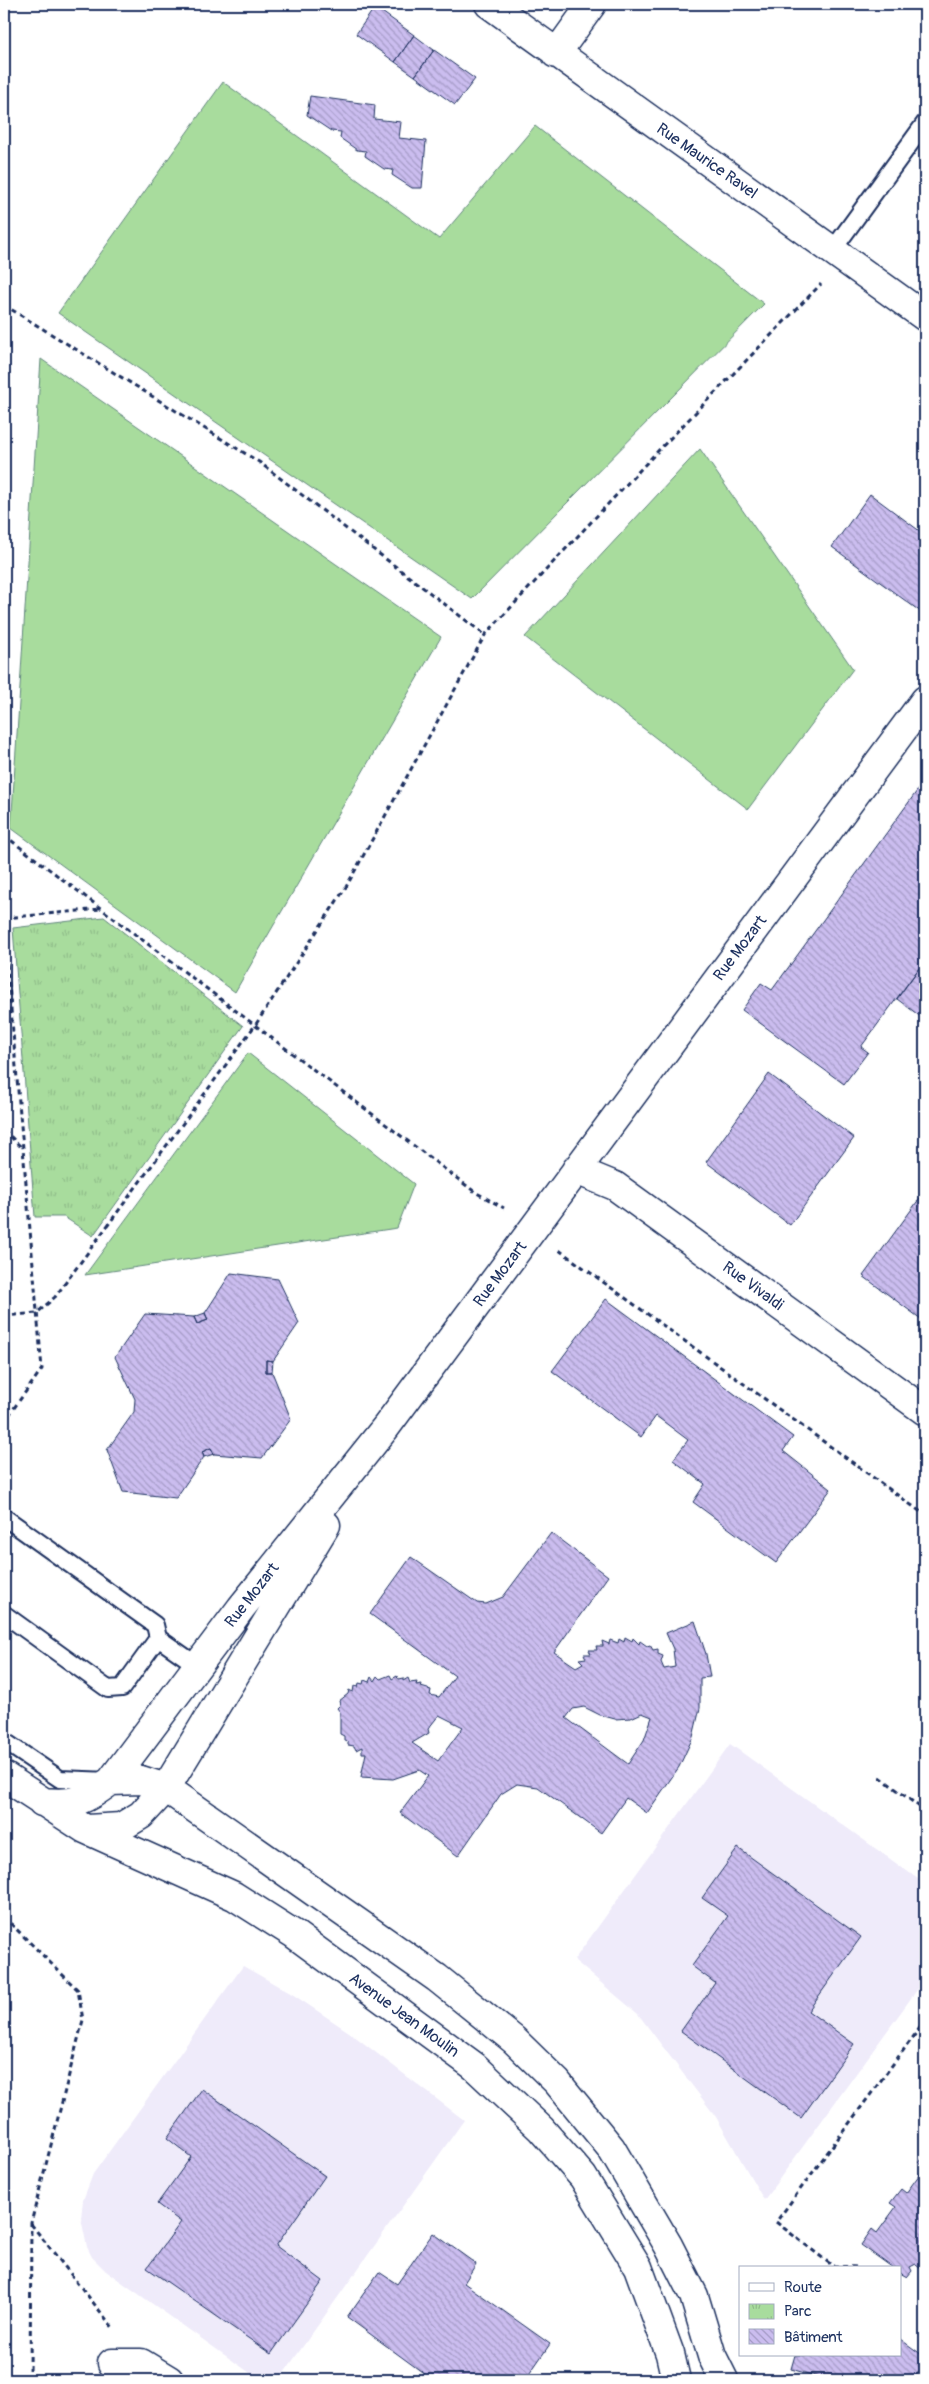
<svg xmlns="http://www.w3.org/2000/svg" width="929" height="2384" font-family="Pangolin,sans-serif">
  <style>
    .built { fill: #efebfa }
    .grass { fill: #a8dc9d; stroke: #62867e }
    .park { fill: url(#park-tufts); stroke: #62867e }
    .building { fill: url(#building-back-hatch); stroke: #1b2f5e; fill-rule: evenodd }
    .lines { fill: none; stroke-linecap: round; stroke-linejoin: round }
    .service-casing { stroke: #1b2f5e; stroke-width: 20 }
    .minor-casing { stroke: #1b2f5e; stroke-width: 31 }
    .path { stroke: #1b2f5e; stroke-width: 3; stroke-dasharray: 5 4; stroke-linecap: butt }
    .service { stroke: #fff; stroke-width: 16 }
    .minor { stroke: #fff; stroke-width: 28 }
    .labels { text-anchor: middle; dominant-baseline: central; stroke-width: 4.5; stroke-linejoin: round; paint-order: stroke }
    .street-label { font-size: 16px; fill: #1b2f5e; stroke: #fff }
  </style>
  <defs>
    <pattern id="park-tufts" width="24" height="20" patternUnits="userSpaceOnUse" patternTransform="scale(1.25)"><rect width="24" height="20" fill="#a8dc9d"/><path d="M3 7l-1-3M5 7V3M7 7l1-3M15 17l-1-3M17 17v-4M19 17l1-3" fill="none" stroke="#90bd8a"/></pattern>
    <pattern id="building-back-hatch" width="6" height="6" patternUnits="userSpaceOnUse" patternTransform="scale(1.25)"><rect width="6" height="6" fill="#cbbdef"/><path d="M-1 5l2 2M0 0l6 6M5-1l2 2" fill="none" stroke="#a49ac5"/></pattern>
  </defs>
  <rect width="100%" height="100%" fill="#fff"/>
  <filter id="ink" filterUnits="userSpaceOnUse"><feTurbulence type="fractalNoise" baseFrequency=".02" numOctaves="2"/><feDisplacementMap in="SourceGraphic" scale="10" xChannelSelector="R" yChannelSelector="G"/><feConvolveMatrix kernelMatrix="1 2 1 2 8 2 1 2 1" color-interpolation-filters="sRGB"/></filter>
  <g filter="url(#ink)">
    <path class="built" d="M730,1744L925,1884V1979L764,2200L716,2117L638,2014L574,1960Z
      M243,1966L292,1994L349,2032L464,2120L279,2380H260L106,2271L92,2257L87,2247L81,2218L83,2200L93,2174Z"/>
    <path class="grass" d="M223,82L439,239L535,126L764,304L472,599L58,313Z
      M41,359L441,637L235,992L11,828Z
      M700,449L853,669L748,809L525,637Z
      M248,1053L414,1184L397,1228L85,1275Z"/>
    <path class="park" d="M104,917L243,1026L93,1236L64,1217H35L13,928Z"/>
    <path class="building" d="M375,7L414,35L395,62L356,34Z
      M414,35L434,50L415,76L395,62Z
      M434,50L475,79L455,105L415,76Z
      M310,96L375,105L374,119L401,122L399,138L426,141L422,188H412L392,175L393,170L384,169L365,156L366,151L357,150L340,138L341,132L331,131L307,115Z
      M870,494L925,535V615L832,547Z
      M925,780V960L861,1047L868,1052L844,1084L742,1010L761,983L772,990Z
      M925,960V1020L897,999Z
      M769,1074L854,1138L790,1225L706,1162Z
      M925,1191V1322L863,1276Z
      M231,1273L278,1279L299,1323L273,1361L266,1360V1372H272L291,1419L262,1458L214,1454L211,1448L202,1452L204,1457L176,1498L123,1492L107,1450L134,1412L135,1399L115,1357L145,1314L194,1317L197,1324L208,1320L205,1313Z
      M606,1299L793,1437L783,1451L831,1489L776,1563L693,1502L705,1484L673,1460L688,1440L656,1416L641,1437L552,1371Z
      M205,1313L208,1320L197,1324L194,1317Z
      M266,1360L273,1361L272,1372H266Z
      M211,1448L214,1454L204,1457L202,1452Z
      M551,1533L608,1576L554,1652L576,1667L583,1663L579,1659L586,1658L584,1654H591L589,1650H597L596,1646H603L602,1641L609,1644L610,1640L618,1643L619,1639L624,1642L625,1637L632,1641L633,1638L639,1644L640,1641L647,1646L650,1645L653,1650L658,1649V1654L663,1656L661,1662L664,1669L675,1667L673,1649L666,1633L695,1621L706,1654L710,1677L700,1678V1708L693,1737L679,1767L647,1813L626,1798L601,1833L538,1787L517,1784L501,1794L458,1856L400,1813L428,1776L419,1770L393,1779L361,1777L366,1753H362V1747L356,1750L354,1746L348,1745V1742L344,1741V1736L340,1734V1712L337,1708L340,1705L339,1701L348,1694L349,1690L353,1692L354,1686L358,1687L359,1683L363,1684L364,1680L369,1682L371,1677L374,1681L377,1676L380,1679L390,1675L392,1679L397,1676L398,1679L403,1678V1681L408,1678L410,1683L417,1682L416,1685L422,1684L421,1687L431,1690L430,1695L439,1697L455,1676L370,1614L411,1557L477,1603L486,1604L503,1597ZM584,1707L600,1715L615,1719L631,1718L642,1713L652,1717L644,1740L628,1764L566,1718L573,1709ZM439,1715L463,1727L438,1761L412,1743L429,1733L428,1729Z
      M738,1848L861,1937L808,2011L854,2044L801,2118L681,2031L715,1983L692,1966L728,1916L702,1898Z
      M202,2089L325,2176L276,2246L323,2281L271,2354L147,2268L181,2222L157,2204L191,2157L167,2138Z
      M925,2155V2271L916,2264L910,2267L912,2271L907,2277L900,2273V2268H893L861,2245L872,2229L877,2233L896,2207L890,2203L901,2189L906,2193L925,2167L919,2163Z
      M433,2233L476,2264L464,2283L550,2344L525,2380H509L504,2377L501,2380H433L347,2317L379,2272L397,2284Z
      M900,2339L925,2357V2363L913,2380H829L791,2369L795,2355H900Z"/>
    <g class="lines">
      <defs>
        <path id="service" d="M832,251L925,123
          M4,1517L155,1625L158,1638L198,1666
          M4,1614L108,1689L122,1688L158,1638
          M4,1741L60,1779L109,1781"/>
        <path id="minor" d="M489,4L925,317
          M556,54L592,4
          M576,1170L615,1186L925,1411
          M4,1776L85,1829L234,1896L294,1934L474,2066L541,2129L583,2177L638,2267L670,2354L676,2380
          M111,1781L141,1780L166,1788L437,1978L514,2040L557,2082L611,2148L668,2245L694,2296L712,2356L724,2380
          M42,1802C77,1805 83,1801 111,1781L241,1608L386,1427L925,700
          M87,1829L121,1827L141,1815L166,1788L326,1525
          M112,2363H141L169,2380"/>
      </defs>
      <use href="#service" class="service-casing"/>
      <use href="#minor" class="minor-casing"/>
      <path class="path" d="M4,305L259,462L485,635
        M4,835L475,1192L504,1208
        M4,918L100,909
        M4,928L42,1369L4,1422
        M4,1130L21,1147
        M559,1250L925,1515
        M4,1316L37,1313L55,1297L256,1024L346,887L485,635L654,455L821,284
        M880,1777L925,1811
        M4,1917L78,1990L83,2020L31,2223L30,2380
        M31,2224L114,2329
        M856,2267L833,2266L776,2222L925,2021"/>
      <use href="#service" class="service"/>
      <use href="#minor" class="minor"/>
    </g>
  </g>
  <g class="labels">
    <g class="street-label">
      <text transform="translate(707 161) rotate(35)">Rue Maurice Ravel</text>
      <text transform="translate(740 948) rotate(-53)">Rue Mozart</text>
      <text transform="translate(500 1274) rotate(-53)">Rue Mozart</text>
      <text transform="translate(753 1286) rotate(36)">Rue Vivaldi</text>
      <text transform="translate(252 1595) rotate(-52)">Rue Mozart</text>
      <text transform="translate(404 2015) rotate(36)">Avenue Jean Moulin</text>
    </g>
  </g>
  <rect width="929" height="2384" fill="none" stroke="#fff" stroke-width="20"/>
  <rect x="10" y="10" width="909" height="2364" fill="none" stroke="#1b2f5e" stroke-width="2" filter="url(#ink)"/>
  <rect x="739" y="2266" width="162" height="90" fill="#ffffff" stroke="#a4acbf"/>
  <rect x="749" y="2283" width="25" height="8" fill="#ffffff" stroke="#a4acbf"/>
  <text x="784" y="2292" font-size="15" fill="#1b2f5e">Route</text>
  <rect x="749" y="2304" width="25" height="15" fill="url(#park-tufts)" stroke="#a4acbf"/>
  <text x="784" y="2316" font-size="15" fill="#1b2f5e">Parc</text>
  <rect x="749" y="2329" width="25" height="15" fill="url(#building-back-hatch)" stroke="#a4acbf"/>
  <text x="784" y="2342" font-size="15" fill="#1b2f5e">Bâtiment</text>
</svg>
